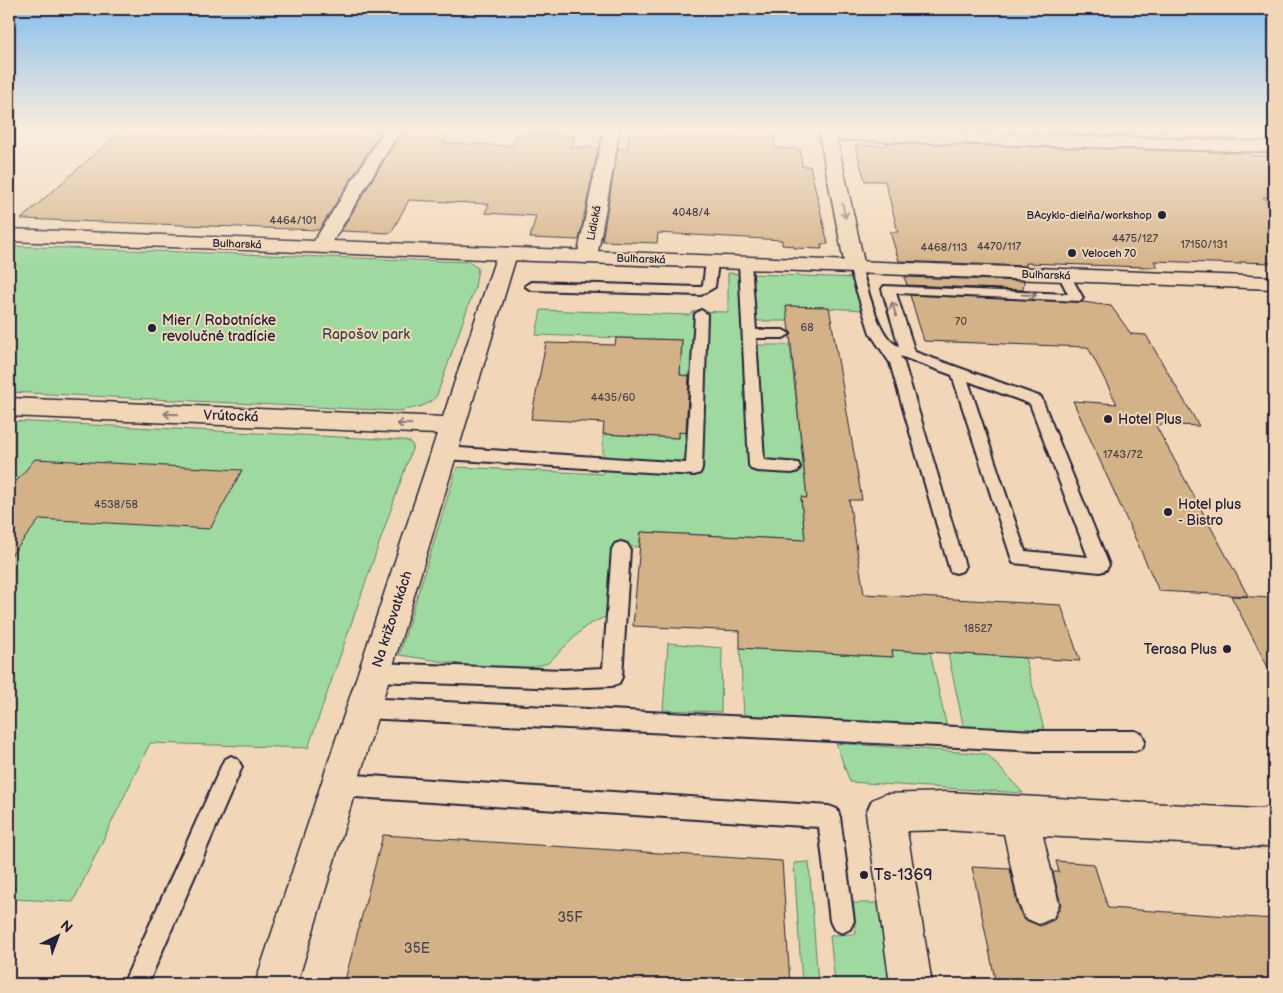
<svg xmlns="http://www.w3.org/2000/svg" width="1283" height="993" font-family="'Balsamiq Sans',sans-serif">
  <style>
    .green { fill: #9edaa0; stroke: #607e6e }
    .building { fill: #d4b287; stroke: #22223b }
    .lines { fill: none; stroke-linecap: round; stroke-linejoin: round }
    .lane-casing { stroke: #22223b; stroke-width: 4 }
    .street-casing { stroke: #22223b; stroke-width: 3 }
    .secondary-casing { stroke: #22223b; stroke-width: 3 }
    .lane { fill: #f1d7b8; fill-rule: evenodd }
    .street { fill: #f1d7b8; fill-rule: evenodd }
    .secondary { fill: #f1d7b8; fill-rule: evenodd }
    .oneway { stroke: #8a7c7a }
    .poi-dot { fill: #22223b; stroke: #f1d7b8; stroke-width: 2 }
    .labels { text-anchor: middle; dominant-baseline: central; stroke-width: 4; stroke-linejoin: round; paint-order: stroke }
    .number-label { font-size: 11px; fill: #4e464e }
    .far-poi-label { font-size: 11px; fill: #22223b; stroke: #f1d7b8; text-anchor: end }
    .far-street-label { font-size: 11px; fill: #22223b; stroke: #f1d7b8 }
    .poi-label { font-size: 14px; fill: #22223b; stroke: #f1d7b8; text-anchor: start }
    .park-label { font-size: 14px; fill: #3b474f; stroke: #f1d7b8 }
    .street-label { font-size: 14px; fill: #22223b; stroke: #f1d7b8 }
    .near-number-label { font-size: 14px; fill: #4e464e }
    .near-poi-label { font-size: 16px; fill: #22223b; stroke: #f1d7b8; text-anchor: start }
  </style>
  <rect width="100%" height="100%" fill="#f1d7b8"/>
  <filter id="ink" filterUnits="userSpaceOnUse"><feTurbulence type="fractalNoise" baseFrequency=".02" numOctaves="2"/><feDisplacementMap in="SourceGraphic" scale="10" xChannelSelector="R" yChannelSelector="G"/><feConvolveMatrix kernelMatrix="1 2 1 2 8 2 1 2 1" color-interpolation-filters="sRGB"/></filter>
  <g filter="url(#ink)">
    <path class="green" d="M9,246L469,262L478,268L475,287L437,395C428,408 413,408 398,411L9,392Z
      M728,273L742,274L750,470L800,471L797,461L765,460L756,345H790L807,498H801L805,540L641,532L639,547L617,546L611,614L586,626L548,663L514,672L399,655L457,467L603,474V434L679,438V432H689L691,376L680,375L682,340L536,335L541,310L689,315L694,311L728,312Z
      M752,274L857,278L865,310L787,306L788,321H755Z
      M9,421L402,440L410,442L413,446L308,748L150,743L73,902L13,899L9,905Z
      M668,643L722,648L721,712L663,710Z
      M740,648L893,657L892,650L930,652L947,728L744,715Z
      M948,653L1025,658L1045,733L964,729Z
      M836,743L987,754L1023,793L850,782Z
      M809,862L818,984H802L794,863Z
      M852,903H883L894,984H835L830,935L856,934Z"/>
    <path class="building" d="M123,129H351L382,130L319,230L21,219Z
      M630,129H750L774,131V148L800,149L802,166H810L828,244H821L822,249L794,248V246L782,245V240L658,233L657,243L602,241L618,148L627,149Z
      M1056,129H1226L1236,139L1060,134Z
      M402,131L449,132L443,143L512,146L516,134L575,136L572,147L598,148L579,240L530,238L536,216L485,213L489,204L409,200L391,233L341,231Z
      M886,143L1249,153L1251,156H1274V198L1263,197L1274,211V263L1239,262L1241,264L1154,261L1158,267H1147L1026,263V266L899,261L890,232H898L885,181H865L855,145L886,146Z
      M904,277L1024,281L1023,290L907,285Z
      M910,295L1083,302L1111,306L1131,334L1146,335L1199,426L1155,424L1248,596L1159,591L1073,401L1117,404L1088,347L924,341Z
      M786,306L829,307L862,500H849L864,594L1061,605L1080,661L892,650L893,657L740,648V631L633,626L641,532L805,540L801,497L807,498L790,336L792,333L789,331Z
      M616,338L682,340L680,375L689,376L686,433L679,432V438L603,434L604,423L531,419L546,343L615,345Z
      M35,459L242,470L210,529L40,519L9,558V490Z
      M1231,596L1274,598V679Z
      M383,835L782,861L790,984H344Z
      M1056,861L1094,864L1108,908L1274,919V984H996L972,867L1010,869L1017,904L1023,919L1040,926L1054,920L1061,905L1053,872H1059Z"/>
    <g class="lines">
      <defs>
        <path id="lane" d="M712,258L718,262L715,287L701,295L531,290L525,286L531,282L699,287L703,285L706,262Z
          M745,259L751,263L756,330H783L790,334L783,338H756L764,460L798,463L800,467L798,471L792,473L757,471L751,469L749,465L739,263Z
          M855,263L861,267C868,288 878,339 899,346L882,289L884,286L1068,294L1059,276L1061,273H1069L1083,298L1081,301L896,293L915,352L1041,397L1109,565L1106,570L1100,572L1013,563L952,375L900,356L904,363L965,566L962,571L956,573L950,571L890,363L870,333L849,267ZM968,381L1030,404L1088,557L1025,551Z
          M701,310L707,314L702,469L700,473L694,475L444,459L439,457L436,453L439,449L444,447L686,463L695,314Z
          M621,542L627,544L630,549L622,677L619,683L612,686L563,688L375,681L368,678L365,672L368,666L375,663L563,670L603,668L612,549L615,544Z
          M363,698L1037,731H1135L1142,734L1145,741L1142,748L1135,751H1037L363,718L356,715L353,708L356,701Z
          M231,756L238,760L242,767L148,984H123L224,760Z
          M339,774L829,806L837,809L840,817L854,921L850,929L842,933L834,929L830,921L819,827L339,796L331,793L328,785L331,777Z"/>
        <path id="street" d="M604,129H620L597,257L594,261L587,263L580,261L577,257Z
          M818,129L1274,142V152L837,140L865,267L862,271L855,273L848,271L845,267Z
          M507,248L514,250L517,254L297,984H255L437,434L9,416V398L443,417L497,254L500,250Z
          M946,792L1259,809L1274,807V845L1259,847L1043,836L1059,904L1053,918L1039,924L1025,918L1019,904L1004,834L946,830L907,831L932,984H890L866,813L872,800L885,794Z"/>
        <path id="secondary" d="M385,129H401L333,241L1274,277V289L9,241V229L314,241Z"/>
      </defs>
      <use href="#lane" class="lane-casing"/>
      <use href="#street" class="street-casing"/>
      <use href="#secondary" class="secondary-casing"/>
      <use href="#lane" class="lane"/>
      <use href="#street" class="street"/>
      <use href="#secondary" class="secondary"/>
    </g>
    <defs><path id="oneway-shaft" d="M-6 0H5M1.5-3L5.5 0L1.5 3" fill="none" stroke-width="1.6" stroke-linecap="round" stroke-linejoin="round" transform="scale(1.25)"/></defs>
    <g class="oneway">
      <use href="#oneway-shaft" transform="translate(844 211) rotate(78)"/>
      <use href="#oneway-shaft" transform="translate(1029 295) rotate(3)"/>
      <use href="#oneway-shaft" transform="translate(894 309) rotate(-107)"/>
      <use href="#oneway-shaft" transform="translate(171 414) rotate(-178)"/>
      <use href="#oneway-shaft" transform="translate(404 424) rotate(-178)"/>
    </g>
  </g>
  <linearGradient id="sky" x2="0" y2="1"><stop stop-color="#85beec"/><stop offset="0.48" stop-color="#f9eddf"/><stop offset="1" stop-color="#f9eddf" stop-opacity="0"/></linearGradient>
  <rect width="1283" height="268" fill="url(#sky)"/>
  <g class="poi-dot">
    <circle cx="1162" cy="215" r="5"/>
    <circle cx="1072" cy="253" r="5"/>
    <circle cx="152" cy="328" r="5"/>
    <circle cx="1108" cy="419" r="5"/>
    <circle cx="1168" cy="512" r="5"/>
    <circle cx="1227" cy="649" r="5"/>
    <circle cx="864" cy="875" r="5"/>
  </g>
  <g class="labels">
    <g class="number-label">
      <text x="691" y="212">4048/4</text>
      <text x="293" y="220">4464/101</text>
      <text x="1135" y="238">4475/127</text>
      <text x="1204" y="244">17150/131</text>
      <text x="999" y="246">4470/117</text>
      <text x="944" y="247">4468/113</text>
      <text x="961" y="321">70</text>
      <text x="807" y="327">68</text>
      <text x="613" y="397">4435/60</text>
      <text x="1123" y="454">1743/72</text>
      <text x="116" y="504">4538/58</text>
      <text x="978" y="628">18527</text>
    </g>
    <g class="far-poi-label">
      <text x="1152" y="215">BAcyklo-dielňa/workshop</text>
      <text x="1082" y="253" text-anchor="start">Veloceh 70</text>
    </g>
    <g class="far-street-label">
      <text transform="translate(594 223) rotate(-79)">Lidická</text>
      <text transform="translate(237 244) rotate(2)">Bulharská</text>
      <text transform="translate(641 259) rotate(2)">Bulharská</text>
      <text transform="translate(1046 275) rotate(2)">Bulharská</text>
    </g>
    <g class="poi-label">
      <text x="162" y="320">Mier / Robotnícke<tspan x="162" dy="16">revolučné tradície</tspan></text>
      <text x="1118" y="419">Hotel Plus</text>
      <text x="1178" y="504">Hotel plus<tspan x="1178" dy="16">- Bistro</tspan></text>
      <text x="1217" y="649" text-anchor="end">Terasa Plus</text>
    </g>
    <g class="park-label">
      <text x="366" y="334">Rapošov park</text>
    </g>
    <g class="street-label">
      <text transform="translate(231 416) rotate(2)">Vrútocká</text>
      <text transform="translate(392 619) rotate(-72)">Na križovatkách</text>
    </g>
    <g class="near-number-label">
      <text x="570" y="917">35F</text>
      <text x="417" y="948">35E</text>
    </g>
    <g class="near-poi-label">
      <text x="874" y="875">Ts-1369</text>
    </g>
  </g>
  <rect width="1283" height="993" fill="none" stroke="#f1d7b8" stroke-width="30"/>
  <rect x="15" y="15" width="1253" height="963" fill="none" stroke="#22223b" stroke-width="2" filter="url(#ink)"/>
  <g transform="translate(58 936) rotate(42)" stroke="#f1d7b8" stroke-width="4" paint-order="stroke">
  <path d="M0-4L9 19L0 12L-9 19Z" fill="#22223b"/>
  <text y="-8" font-size="14" font-weight="bold" text-anchor="middle" fill="#22223b">N</text>
  </g>
</svg>
